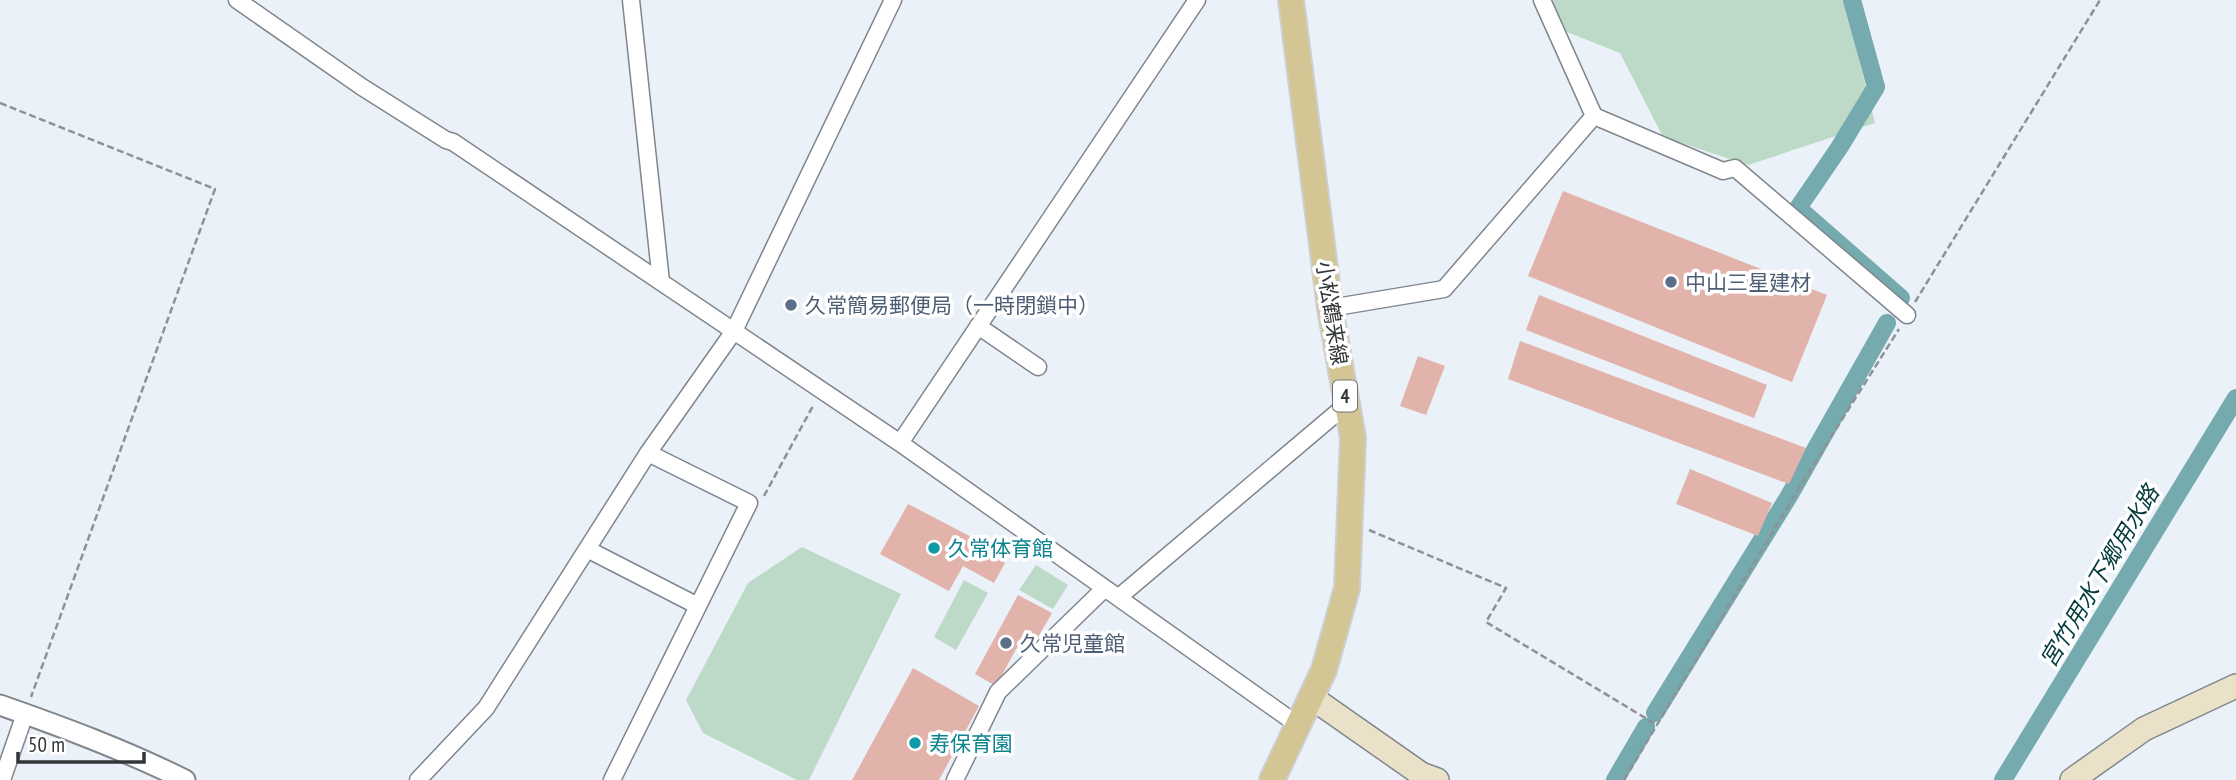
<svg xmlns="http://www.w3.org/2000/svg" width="2236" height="780" font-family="'PT Sans Narrow','Noto Sans JP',sans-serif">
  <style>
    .green { fill: #bdd9c7 }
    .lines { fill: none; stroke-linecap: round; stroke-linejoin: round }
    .canal { stroke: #75aaae; stroke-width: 18 }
    .building { fill: #e2b3aa }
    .minor-casing { stroke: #80868c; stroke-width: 19 }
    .tertiary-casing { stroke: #80868c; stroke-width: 23 }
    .secondary-casing { stroke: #80868c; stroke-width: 26 }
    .primary-casing { stroke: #cecfcf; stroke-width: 28 }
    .path { stroke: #8d9296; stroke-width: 2.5; stroke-dasharray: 7 3.5; stroke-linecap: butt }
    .minor { stroke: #fff; stroke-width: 16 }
    .tertiary { stroke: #fff; stroke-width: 19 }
    .secondary { stroke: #e9e2c9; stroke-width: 23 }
    .primary { stroke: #d4c594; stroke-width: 24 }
    .service-dot { fill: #5c6f8a; stroke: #fff; stroke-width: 2.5 }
    .culture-dot { fill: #0f9aa8; stroke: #fff; stroke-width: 2.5 }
    .labels { text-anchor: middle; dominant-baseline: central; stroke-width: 7; stroke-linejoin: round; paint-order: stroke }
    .shield { fill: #fff; stroke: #707274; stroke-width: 2 }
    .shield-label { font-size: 19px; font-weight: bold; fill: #333638 }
    .service-label { font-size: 21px; fill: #4e5e75; stroke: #fff; text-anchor: start }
    .street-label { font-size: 21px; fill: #333638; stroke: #fff }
    .culture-label { font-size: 21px; fill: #0d838f; stroke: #fff; text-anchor: start }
    .water-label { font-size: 23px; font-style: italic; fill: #043a3d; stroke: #fff }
  </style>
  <rect width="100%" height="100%" fill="#eaf1f8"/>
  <path class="green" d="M1540,0H1844L1875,123L1748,165L1663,137L1620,53L1542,22Z
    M802,547L901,594L809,780H797L703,733L686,700L748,583Z
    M1036,565L1068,585L1053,609L1019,590Z
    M964,580L988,593L956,650L934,637Z"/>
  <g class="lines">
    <path class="canal" d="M1852,0L1876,87L1839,148L1798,208L1901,298
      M1655,713L1789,496L1887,323
      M1615,780L1646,727
      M2003,780L2236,398"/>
  </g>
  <path class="building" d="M1563,191L1827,295L1792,382L1528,276Z
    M1539,295L1767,385L1754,418L1526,330Z
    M1520,341L1806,448L1789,484L1508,379Z
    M1418,356L1445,366L1426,415L1400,406Z
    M1690,469L1772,503L1758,536L1676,504Z
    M908,504L985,544L982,551L1005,563L994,583L963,566L949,591L880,554Z
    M1018,595L1052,613L1033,646L1021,640L996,686L975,674Z
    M913,668L979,706L939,780H852Z"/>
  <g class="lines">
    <defs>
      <path id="minor" d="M237,0L362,87L446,140L453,142L900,443L1298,725
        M631,0L661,282
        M1542,0L1594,116L1723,171L1735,168L1907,315
        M1330,308L1444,289L1594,116
        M978,326L1038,367
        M900,443L1197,0
        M587,549L698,606
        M1119,597L1346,405
        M2,780L25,714
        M418,780L486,708L648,453L734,331L893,0
        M612,780L749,503L648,453
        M955,780L998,692L1104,589"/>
      <path id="tertiary" d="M0,705C63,727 125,750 185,780"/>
      <path id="secondary" d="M1311,697L1421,774L1437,780
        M2072,780L2144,729L2236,686"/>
      <path id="primary" d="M1272,780L1324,670L1347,588L1353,438L1330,308L1291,0"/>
    </defs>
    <use href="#minor" class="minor-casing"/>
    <use href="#tertiary" class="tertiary-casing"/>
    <use href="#secondary" class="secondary-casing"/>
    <use href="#primary" class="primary-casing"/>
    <path class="path" d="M0,103L215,189L31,697
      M1915,302L2100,0
      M764,496L814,404
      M1369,530L1506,588L1486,622L1657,725
      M1624,780L1802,483L1899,329"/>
    <use href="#minor" class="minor"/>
    <use href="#tertiary" class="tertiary"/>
    <use href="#secondary" class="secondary"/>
    <use href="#primary" class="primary"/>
  </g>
  <g class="service-dot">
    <circle cx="1671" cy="282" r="7"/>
    <circle cx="791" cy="305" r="7"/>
    <circle cx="1006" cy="643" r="7"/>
  </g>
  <g class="culture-dot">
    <circle cx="934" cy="548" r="7"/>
    <circle cx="915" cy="743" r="7"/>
  </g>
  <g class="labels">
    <rect class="shield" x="1333" y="380.5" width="24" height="31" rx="5"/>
    <g class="shield-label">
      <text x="1345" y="396">4</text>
    </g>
    <g class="service-label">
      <text x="1685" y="282">中山三星建材</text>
      <text x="805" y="305">久常簡易郵便局（一時閉鎖中）</text>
      <text x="1020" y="643">久常児童館</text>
    </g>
    <g class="street-label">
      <text transform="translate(1332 313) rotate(81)">小松鶴来線</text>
    </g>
    <g class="culture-label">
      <text x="948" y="548">久常体育館</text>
      <text x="929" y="743">寿保育園</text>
    </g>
    <g class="water-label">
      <text transform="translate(2099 576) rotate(-59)">宮竹用水下郷用水路</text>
    </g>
  </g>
  <path d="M18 752v10h126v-10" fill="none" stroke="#333638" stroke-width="3.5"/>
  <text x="28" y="752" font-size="21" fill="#333638" stroke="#ffffff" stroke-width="5" paint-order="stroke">50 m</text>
</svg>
